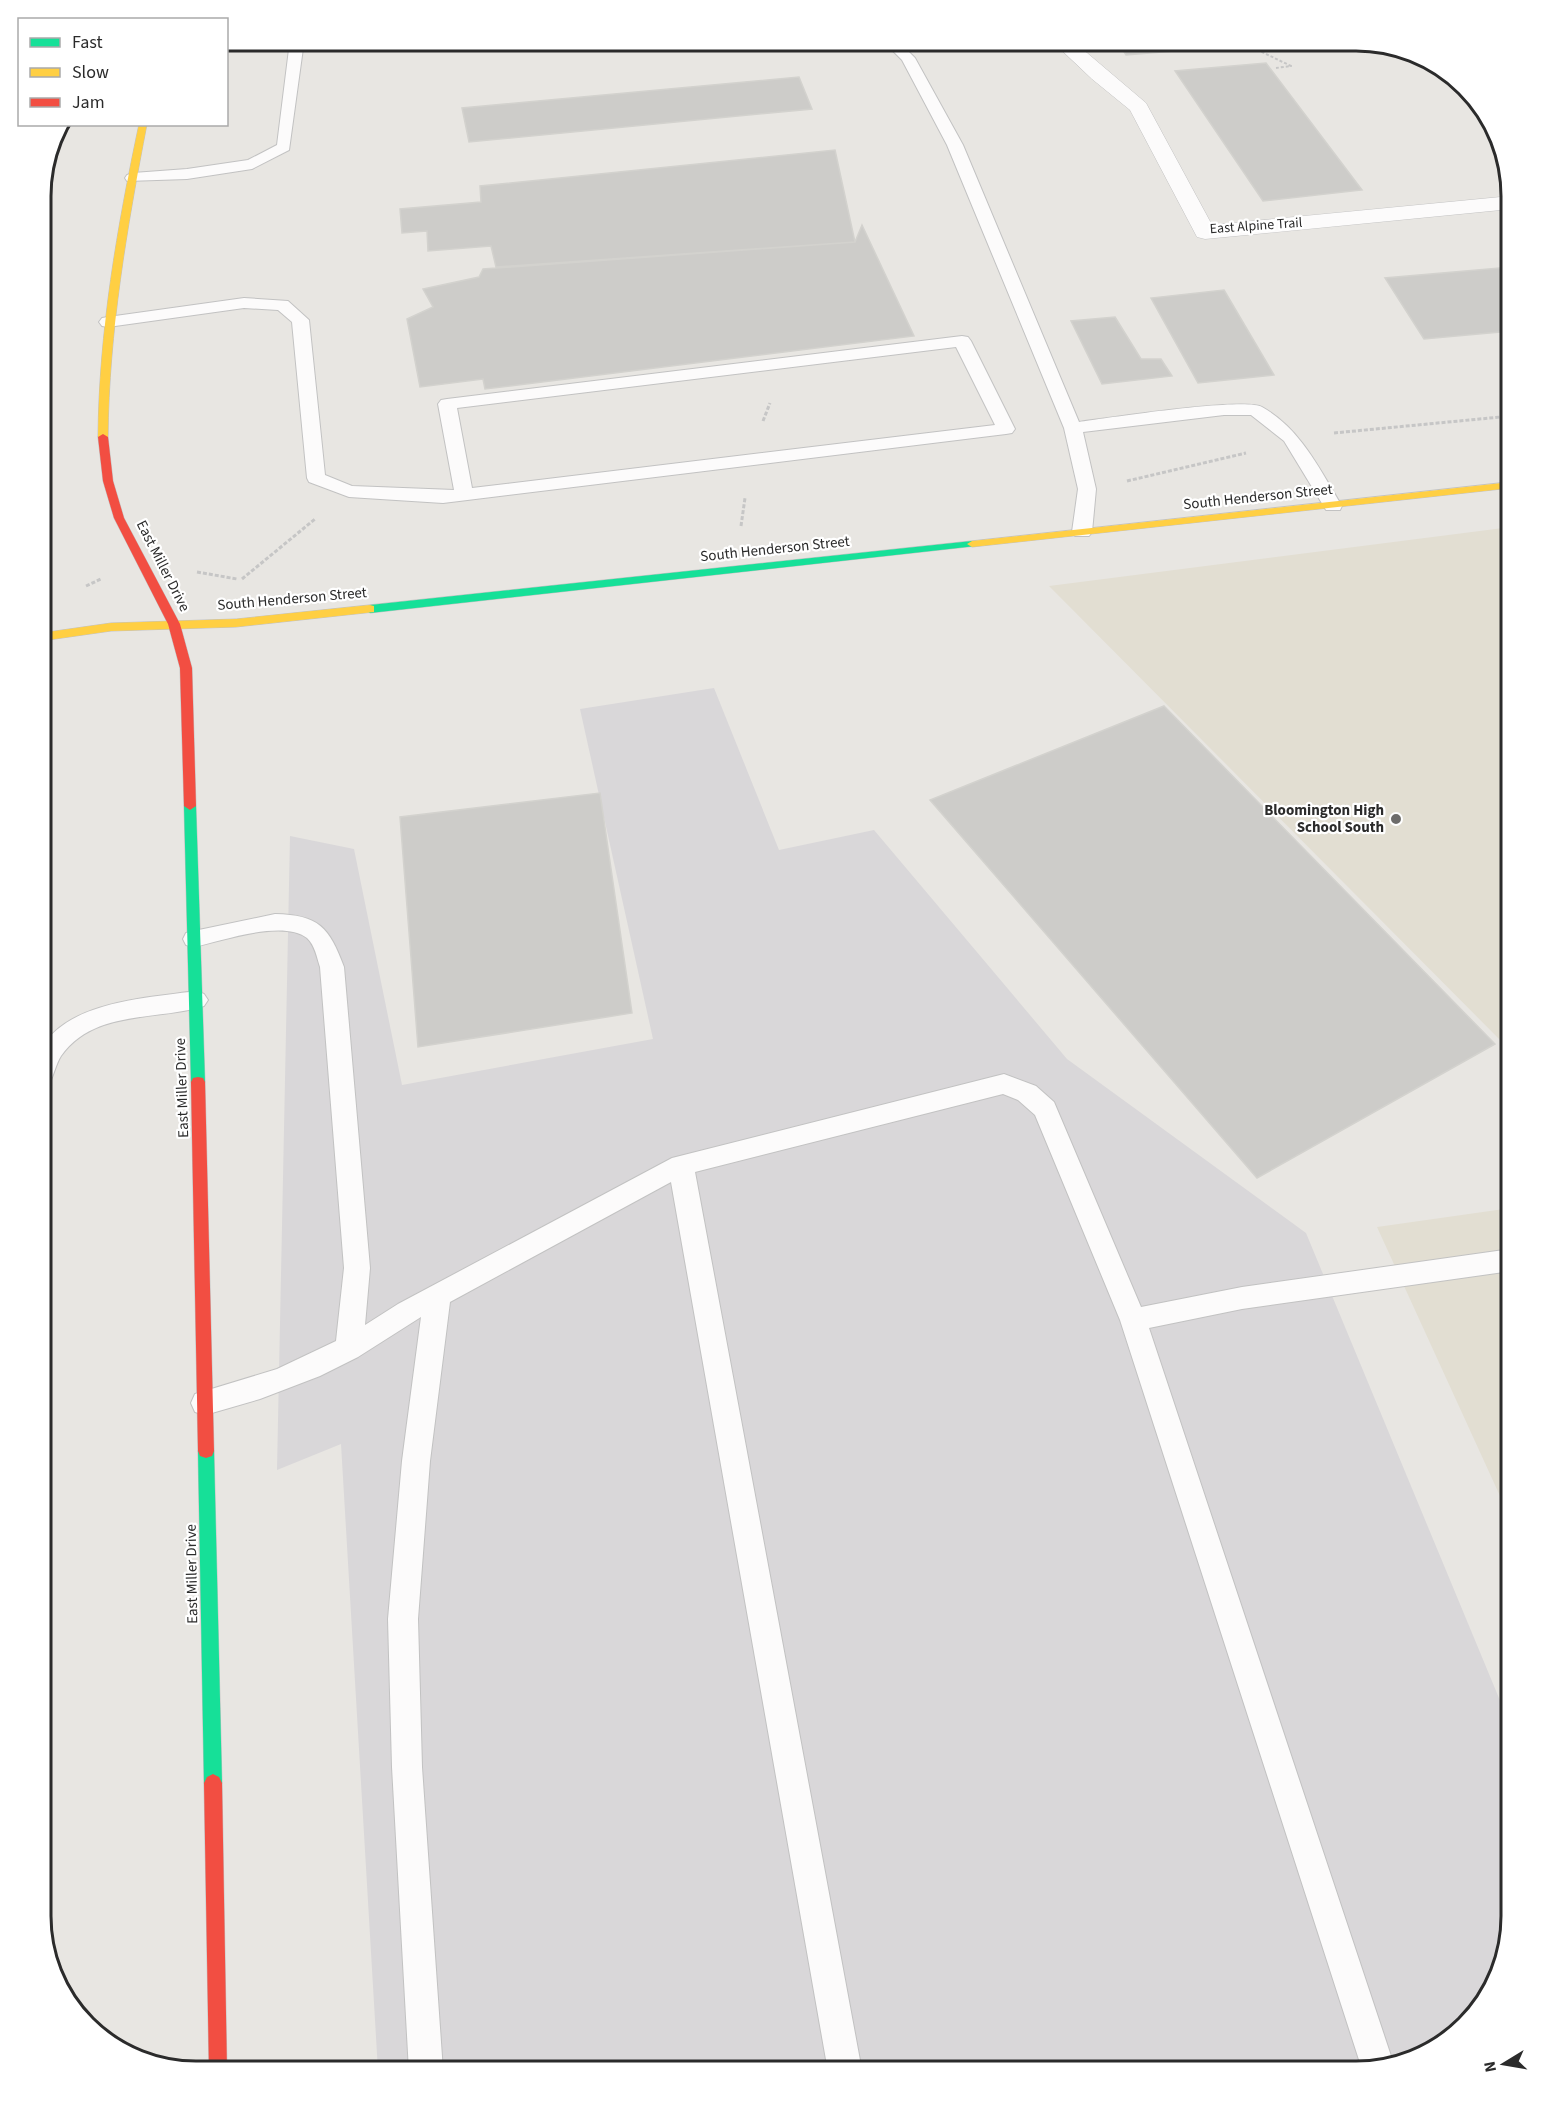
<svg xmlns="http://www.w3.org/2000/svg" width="1552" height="2112" font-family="'Source Sans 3',sans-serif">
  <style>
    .industrial { fill: #d9d7d9 }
    .education { fill: #e2ded2 }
    .building { fill: #cdccc9; stroke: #d3d2ce; stroke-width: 1.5 }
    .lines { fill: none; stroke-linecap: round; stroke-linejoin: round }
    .lane-casing { stroke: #c2c2c2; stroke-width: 2 }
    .street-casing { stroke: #c2c2c2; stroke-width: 1 }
    .fast-casing { stroke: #c2c2c2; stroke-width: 1 }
    .slow-casing { stroke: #c2c2c2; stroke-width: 1 }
    .jam-casing { stroke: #c2c2c2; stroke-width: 1 }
    .path-far1 { stroke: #c6c6c6; stroke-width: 2; stroke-dasharray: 3 2; stroke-linecap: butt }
    .path { stroke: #c6c6c6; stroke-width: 3; stroke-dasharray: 4 2; stroke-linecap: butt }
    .lane { fill: #fcfbfb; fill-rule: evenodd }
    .street { fill: #fcfbfb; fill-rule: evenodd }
    .fast { fill: #16e098; fill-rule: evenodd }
    .slow { fill: #ffcf43; fill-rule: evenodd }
    .jam { fill: #f24e42; fill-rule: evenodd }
    .poi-dot { fill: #6d6c6b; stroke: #fff; stroke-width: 2 }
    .labels { text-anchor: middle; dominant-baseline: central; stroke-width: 4.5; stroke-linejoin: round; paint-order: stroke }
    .far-street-label { font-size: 14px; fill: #2b2b2b; stroke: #fff }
    .street-label { font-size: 15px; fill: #2b2b2b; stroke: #fff }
    .poi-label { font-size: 15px; font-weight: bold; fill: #2b2b2b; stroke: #fff; text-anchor: end }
    .rim { fill: none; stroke: #2b2b2b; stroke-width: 3 }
  </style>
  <rect width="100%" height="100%" fill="#e8e6e2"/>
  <path class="industrial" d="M714,688L779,850L874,830L1067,1059L1306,1233L1511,1727V1916L1490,1994L1434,2050L1356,2071H378L341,1444L277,1470L290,836L354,849L402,1085L653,1039L580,709Z"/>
  <path class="education" d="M1511,527V1051L1049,586Z
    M1511,1208V1520L1377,1227Z"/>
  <path class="building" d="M1117,41H1218L1222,47L1126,55Z
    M1266,63L1362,190L1263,201L1175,71Z
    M799,77L812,109L469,142L462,108Z
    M835,150L855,242L496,267L491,246L428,251L427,231L402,233L400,209L481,202L480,186Z
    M862,225L914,336L485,389L483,379L420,387L407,319L433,307L423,289L479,277L483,269L855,242Z
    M1511,267V331L1424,339L1385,278Z
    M1224,290L1274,375L1198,383L1151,298Z
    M1115,317L1141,359H1161L1172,376L1102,384L1071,321Z
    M1164,706L1495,1044L1257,1178L930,800Z
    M600,793L632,1013L418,1047L400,817Z"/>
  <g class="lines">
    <defs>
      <path id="lane" d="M290,41H304L289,150L252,169L187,179L127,181L125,178L127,175L133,173L187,169L248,160L277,145Z
        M883,41H898L915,58L963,145L1079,422C1108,418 1245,397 1262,407C1301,429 1320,470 1342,506L1340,510H1326L1284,441L1251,415H1224L1083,432L1096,489L1092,532L1089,536H1075L1072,532L1078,489L1064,428L947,145L902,60Z
        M244,298L288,301L309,320L325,475L352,486L454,490L438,404L441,400L447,399L962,336L968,337L971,341L1015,429L1012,433L1006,434L443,503L349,497L309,482L307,478L292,322L278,310L244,308L108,327L102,326L99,322L102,318L108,317ZM956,347L995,425L472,488L457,408Z
        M275,914C319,915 329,927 344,967L370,1268L365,1325L398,1304L672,1158L1004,1074L1036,1086L1054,1102L1141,1307L1242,1287L1511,1249V1271L1242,1309L1149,1328L1393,2062L1363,2070L1361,2066L1120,1320L1035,1115L1018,1100L1003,1094L695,1172L862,2071H828L671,1182L450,1302L430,1461L418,1619L422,1767L443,2071H409L392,1767L388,1619L402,1461L421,1317L358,1357L320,1376L260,1399L205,1415L195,1412L191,1403L195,1394L277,1369L336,1341L344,1268L320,967C317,958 315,945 307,938C283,919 221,941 194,947L186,945L183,939L186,933L194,931Z
        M196,991L204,994L208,1000L204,1006C158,1021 94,1009 61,1056C56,1064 54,1074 50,1082L41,1084V1049C68,1001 147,998 196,991Z"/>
      <path id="street" d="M1052,41H1073L1146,103L1212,225L1511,196V209L1205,239L1197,237L1130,110L1092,79Z"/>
      <path id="fast" d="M972,541L976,542V546L370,613L364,609L370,605Z
        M190,802L196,806L205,1082L203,1086H193L191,1082L184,806Z
        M206,1444L212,1446L214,1451L222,1783L219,1789L213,1792L207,1789L204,1783L198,1451L200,1446Z"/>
      <path id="slow" d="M139,124H147C127,228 109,331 108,437L103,440L98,437C99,331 117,228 139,124Z
        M1511,482V488L972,547L967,544L972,541Z
        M370,605L374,606V612L236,627L111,631L41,641V633L111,623L236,619Z"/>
      <path id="jam" d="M103,434L108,437L113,481L124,518L180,624L192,668L196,806L190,810L184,806L180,668L168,624L114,518L103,481L98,437Z
        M198,1077L203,1078L205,1082L214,1451L212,1456L206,1458L200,1456L198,1451L191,1082L193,1078Z
        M213,1774L219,1777L222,1783L227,2071H209L204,1783L207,1777Z"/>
    </defs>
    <use href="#lane" class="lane-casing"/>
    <use href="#street" class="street-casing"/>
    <use href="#fast" class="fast-casing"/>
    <use href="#slow" class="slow-casing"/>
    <use href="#jam" class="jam-casing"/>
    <path class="path-far1" d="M1239,41L1291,66L1276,68"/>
    <path class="path" d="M763,421L770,403
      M1334,433L1511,416
      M1127,481L1246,453
      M741,526L745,498
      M197,572L237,579
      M242,579L315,519
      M86,586L101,579"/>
    <use href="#lane" class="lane"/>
    <use href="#street" class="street"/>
    <use href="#fast" class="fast"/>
    <use href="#slow" class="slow"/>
    <use href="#jam" class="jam"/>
  </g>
  <circle class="poi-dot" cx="1396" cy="819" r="6"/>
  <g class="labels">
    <g class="far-street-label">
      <text transform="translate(1256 226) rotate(-4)">East Alpine Trail</text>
    </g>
    <g class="street-label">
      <text transform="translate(1258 497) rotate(-6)">South Henderson Street</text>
      <text transform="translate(775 549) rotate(-6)">South Henderson Street</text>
      <text transform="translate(163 566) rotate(63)">East Miller Drive</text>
      <text transform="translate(292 599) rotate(-5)">South Henderson Street</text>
      <text transform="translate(182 1088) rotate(-92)">East Miller Drive</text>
      <text transform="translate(192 1574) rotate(-91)">East Miller Drive</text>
    </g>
    <g class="poi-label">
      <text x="1384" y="810">Bloomington High<tspan x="1384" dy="17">School South</tspan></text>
    </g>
  </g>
  <path d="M0 0H1552V2112H0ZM196 51H1356A145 145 0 0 1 1501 196V1916A145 145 0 0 1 1356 2061H196A145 145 0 0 1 51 1916V196A145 145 0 0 1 196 51Z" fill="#fff" fill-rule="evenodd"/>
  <path class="rim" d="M196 51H1356A145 145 0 0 1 1501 196V1916A145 145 0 0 1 1356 2061H196A145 145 0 0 1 51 1916V196A145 145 0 0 1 196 51Z"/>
  <rect x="18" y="18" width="210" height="108" fill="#ffffff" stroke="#aaaaaa" stroke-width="1.5"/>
  <rect x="30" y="38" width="30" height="9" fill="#16e098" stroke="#aaaaaa" stroke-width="1.5"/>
  <text x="72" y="48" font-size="18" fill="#2b2b2b">Fast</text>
  <rect x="30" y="68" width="30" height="9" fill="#ffcf43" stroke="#aaaaaa" stroke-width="1.5"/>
  <text x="72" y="78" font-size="18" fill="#2b2b2b">Slow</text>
  <rect x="30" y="98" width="30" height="9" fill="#f24e42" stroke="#aaaaaa" stroke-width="1.5"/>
  <text x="72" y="108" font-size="18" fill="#2b2b2b">Jam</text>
  <g transform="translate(1504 2064) rotate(259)" stroke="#ffffff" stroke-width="4.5" paint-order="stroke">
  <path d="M0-4.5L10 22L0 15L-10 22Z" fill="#2b2b2b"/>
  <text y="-9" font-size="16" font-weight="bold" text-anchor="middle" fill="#2b2b2b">N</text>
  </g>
</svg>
